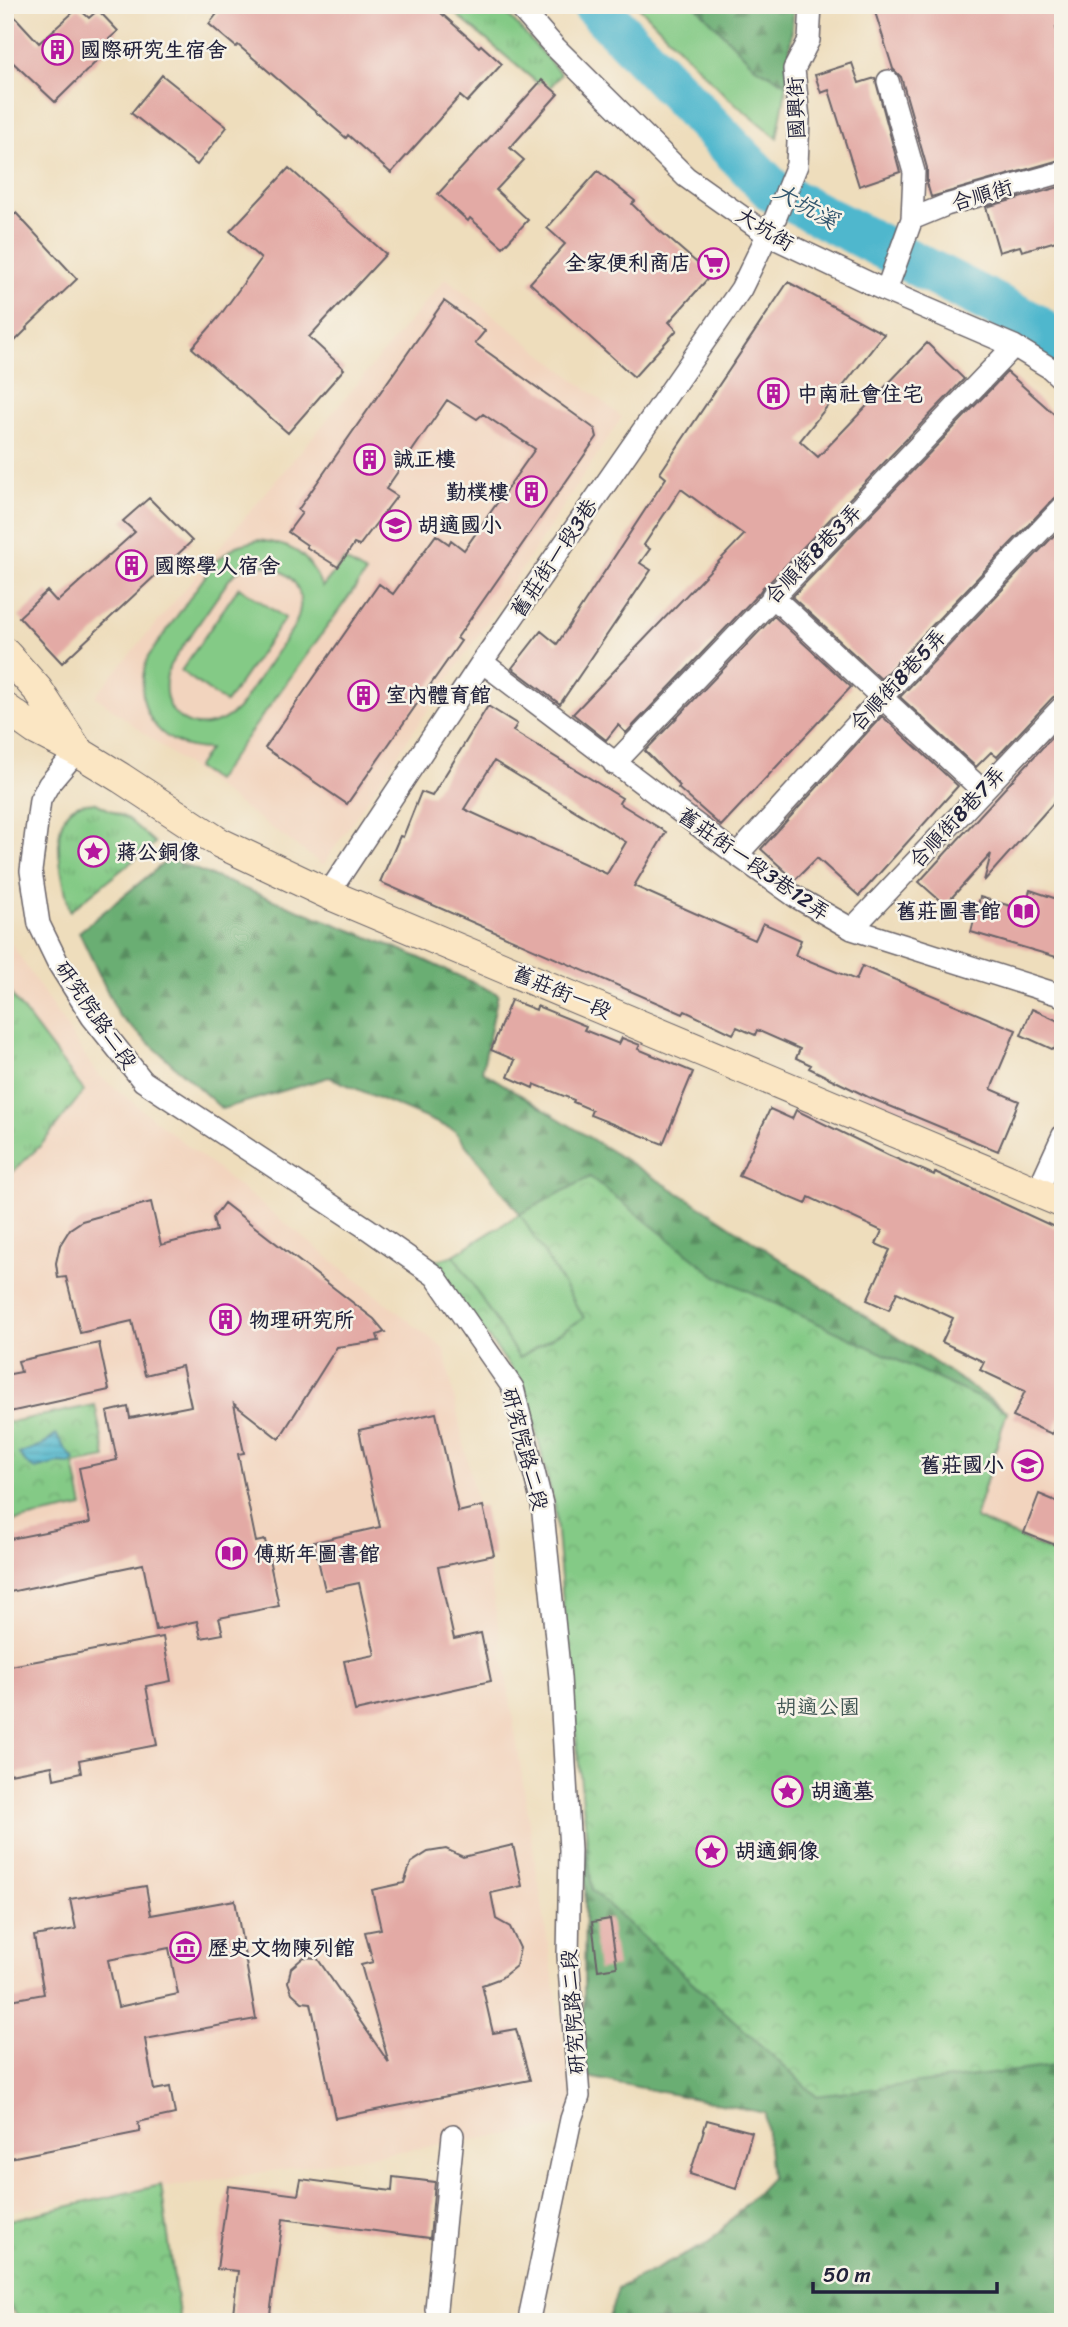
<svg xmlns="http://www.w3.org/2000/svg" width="1068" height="2327" font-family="Sriracha,'LXGW WenKai TC',sans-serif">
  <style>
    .built { fill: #f2d4be }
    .grass { fill: url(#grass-tufts); stroke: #537660; stroke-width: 2 }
    .forest { fill: url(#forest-firs); stroke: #466857; stroke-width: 2 }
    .park { fill: url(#park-crowns); stroke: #537660; stroke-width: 2 }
    .garden { fill: #84ca86; stroke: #537660; stroke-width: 2; fill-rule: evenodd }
    .water { fill: url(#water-rules); stroke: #386c84; stroke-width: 2 }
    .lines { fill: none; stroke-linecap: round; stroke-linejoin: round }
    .river { stroke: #4fb7cd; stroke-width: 44 }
    .building { fill: #e3aaa5; fill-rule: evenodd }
    .street-casing { stroke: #696368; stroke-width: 24 }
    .secondary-casing { stroke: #696368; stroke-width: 32 }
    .street { stroke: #fff; stroke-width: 21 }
    .secondary { stroke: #fbe6c3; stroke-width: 30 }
    .labels { text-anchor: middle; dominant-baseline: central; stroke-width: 5; stroke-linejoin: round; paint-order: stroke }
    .poi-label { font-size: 21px; font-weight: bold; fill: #22223b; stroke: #f7f3e8; text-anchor: start }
    .street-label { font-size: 21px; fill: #22223b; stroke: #f7f3e8 }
    .park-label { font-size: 21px; fill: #3f5452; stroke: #f7f3e8 }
    .water-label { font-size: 23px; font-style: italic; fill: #32566e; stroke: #f7f3e8 }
  </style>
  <defs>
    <pattern id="grass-tufts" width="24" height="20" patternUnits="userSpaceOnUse" patternTransform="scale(1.75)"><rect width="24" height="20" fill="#84ca86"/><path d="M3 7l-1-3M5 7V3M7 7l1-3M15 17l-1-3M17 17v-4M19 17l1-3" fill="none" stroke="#72ad75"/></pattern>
    <pattern id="forest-firs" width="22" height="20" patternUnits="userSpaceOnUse" patternTransform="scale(1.75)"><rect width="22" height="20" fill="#6bae73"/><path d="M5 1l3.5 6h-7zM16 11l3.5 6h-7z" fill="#588d60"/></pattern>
    <pattern id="park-crowns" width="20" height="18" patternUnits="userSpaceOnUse" patternTransform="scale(1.75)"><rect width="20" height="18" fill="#84ca86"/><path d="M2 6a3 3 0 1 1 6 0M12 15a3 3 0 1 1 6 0" fill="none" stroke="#72ad75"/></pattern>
    <pattern id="water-rules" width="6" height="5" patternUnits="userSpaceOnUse" patternTransform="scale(1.75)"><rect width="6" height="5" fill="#4fb7cd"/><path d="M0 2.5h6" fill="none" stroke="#4194a8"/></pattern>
  </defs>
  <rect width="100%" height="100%" fill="#f7f3e8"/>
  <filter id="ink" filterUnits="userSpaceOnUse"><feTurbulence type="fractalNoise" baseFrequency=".0143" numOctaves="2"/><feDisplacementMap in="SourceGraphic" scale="14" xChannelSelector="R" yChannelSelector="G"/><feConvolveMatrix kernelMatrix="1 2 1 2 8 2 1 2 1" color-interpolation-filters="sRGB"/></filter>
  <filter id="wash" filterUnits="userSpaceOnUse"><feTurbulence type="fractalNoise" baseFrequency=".00686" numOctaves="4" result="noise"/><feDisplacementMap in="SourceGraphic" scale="28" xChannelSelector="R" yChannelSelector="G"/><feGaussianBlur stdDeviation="1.57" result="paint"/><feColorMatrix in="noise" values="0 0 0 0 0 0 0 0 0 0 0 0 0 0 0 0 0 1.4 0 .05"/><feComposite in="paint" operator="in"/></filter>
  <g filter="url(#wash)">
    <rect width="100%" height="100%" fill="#eeddbc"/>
    <path class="built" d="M446,278L622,417L480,633L323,865L229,797L95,696Z
      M5,934L97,1074L444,1349L480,1521L501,1641L576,2124L5,2212Z
      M1063,1298V1557L975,1518L1007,1411Z"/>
    <path class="grass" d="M445,5H499L561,74L547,91Z
      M94,802L128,819L155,843L70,911C64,885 45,820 77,805C82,803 89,803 94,802Z
      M10,993L84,1091L41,1145L5,1179V996Z"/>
    <path class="forest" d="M695,5H794L787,84L755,67Z
      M169,859L409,953L498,994L482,1071L711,1213L1007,1411L975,1518L1063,1557V2322H608L618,2288L709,2243L771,2178L765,2113L583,2076L586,1822L584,1318L520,1214L454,1130L329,1077L222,1109L119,1016L79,932Z"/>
    <path class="park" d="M590,1177L716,1276L1007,1411L975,1518L1063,1557V2065L816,2096L592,1890L567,1649L555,1509L525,1387L432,1262L454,1255L520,1214Z
      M95,1405L106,1458L74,1464L83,1507L5,1523V1423Z
      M161,2185L180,2322H22L5,2302V2221Z"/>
    <path class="garden" d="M637,5H695L755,67L787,84L777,138L726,96Z
      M258,540C294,545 308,553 322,587L344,560L366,573L215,781L196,768L209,749C156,749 130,705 148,657L216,561L236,546ZM257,564C292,569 310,590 295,625L238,709C198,746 151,715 170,665L231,577L242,568Z
      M239,587L285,618L226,703L181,671Z
      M520,1214L584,1318L519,1358L454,1255Z"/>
    <path class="water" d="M56,1434L65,1449L75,1460L70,1464L58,1463L35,1469L26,1463L19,1454L46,1443Z"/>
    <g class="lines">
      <path class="river" d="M594,5L773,191L1033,324L1063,347"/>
    </g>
    <g id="blocks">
      <path class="building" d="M224,5H432L479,47L481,45L502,64L467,102L460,96L391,173L348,135L346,138L238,45L236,47L209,24Z
        M876,5H1063V26L1056,28L1063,51V159L931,197L927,183V168L901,77L893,69L875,12L877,11Z
        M5,6L39,43L78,8L89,18L98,10L118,31L109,39L114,44L55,102L5,55Z
        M852,63L859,83L875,78L900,172L859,186L829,90L821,93L815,75Z
        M162,75L227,127L197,165L131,113Z
        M542,80L558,94L510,148L524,160L496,190L528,220L503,247L470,218L468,221L438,194Z
        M289,168L386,254L309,337L344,369L288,433L192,348L219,317L261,259L230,231Z
        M598,171L635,201L632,204L652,224L711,275L669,322L677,330L634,377L530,283L565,244L547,228Z
        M1063,186V239L1022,251L1020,246L999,252L986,207Z
        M16,213L77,279L26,328L27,329L5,351V224Z
        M788,282L884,334L800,441L818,457L927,343L964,379L769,583L763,587L759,593L626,733L618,725L606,740L573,714L744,535L681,489L644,545L650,549L640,563L651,570L560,704L512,668L541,631L557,644L666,478L660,473Z
        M444,301L485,331L475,343L595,429L597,437L457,638L461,641L347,804L265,748L379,584L393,594L436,535L449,544L451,540L464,550L535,449L483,414L477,419L447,400L386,489L397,496L359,546L354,544L338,567L306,547L307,545L288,532L302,513L298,510Z
        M1007,372L1063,422V494L1054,498L881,679L792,597Z
        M149,498L192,541L62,663L19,617L47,591L57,602L135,532L123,521Z
        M1063,526V693L1053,697L997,757L991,752L976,767L900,697Z
        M774,616L851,687L721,826L678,788L680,786L645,751Z
        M488,706L517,724L513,731L622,798L619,803L666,832L634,886L755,940L763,923L801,940L795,955L856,980L862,966L1016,1030L991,1089L1019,1101L998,1151L868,1097L809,1068L811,1065L796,1058L800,1049L757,1030L755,1035L737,1027L733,1034L685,1011L683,1014L380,882L400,836L403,837L421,792L432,796ZM494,761L626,842L607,874L464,809Z
        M882,716L958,786L859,896L817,858L795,880L761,849Z
        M1063,725V792L984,881L991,854L945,905L919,882Z
        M1030,890L1063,901V959L971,932L980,897L1024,910Z
        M511,1000L536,1010L537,1006L586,1026L584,1030L619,1044L622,1038L640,1045L638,1049L693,1072L663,1144L590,1115L592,1110L573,1102L574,1100L534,1084L533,1088L508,1077L515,1060L491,1050Z
        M1032,1009L1063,1023V1030L1054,1050L1021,1035Z
        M770,1109L792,1119L796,1110L888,1155L934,1175L935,1172L1063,1231V1410L1052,1434L1013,1417L1025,1391L980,1370L984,1362L942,1342L953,1318L897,1292L889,1310L867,1300L890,1250L876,1244L882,1231L809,1197L806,1204L739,1176Z
        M151,1202L161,1245L216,1231L213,1218L224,1203L374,1319L385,1332L377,1335L379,1341L337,1347L279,1439L234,1404L244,1453L238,1454L256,1542L265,1540L279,1606L219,1618L223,1634L201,1638L197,1621L156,1630L143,1564L5,1593V1540L90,1523L79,1468L117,1460L107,1412L128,1407L130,1418L191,1406L182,1366L145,1375L132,1321L80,1333L66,1277L58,1278L56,1263L60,1245L70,1229L82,1221Z
        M99,1343L109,1390L5,1413V1375L21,1372L18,1361Z
        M436,1413L458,1512L483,1506L494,1555L438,1567L454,1639L481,1633L491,1681L355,1711L344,1661L375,1655L359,1583L325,1590L314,1542L380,1527L359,1430Z
        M1039,1494L1063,1504V1548L1024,1533Z
        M163,1637L171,1681L146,1686L157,1745L79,1760L81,1773L54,1779L52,1766L10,1774L5,1751V1667Z
        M513,1845L522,1886L491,1893L496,1919L510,1927L520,1948L516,1966L501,1978L482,1985L493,2033L516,2029L530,2080L335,2118L311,2003L302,2002L292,1993L288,1982L291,1968L304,1957L317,1958L389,2063L361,1965L373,1962L365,1932L381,1929L372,1890L404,1883L411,1863L428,1852L446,1849L463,1857Z
        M146,1886L151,1915L235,1900L256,2019L145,2039L154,2090L170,2087L175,2114L138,2122L140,2132L5,2159V2001L44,1994L34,1936L76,1929L70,1899ZM169,1948L178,1994L118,2007L108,1960Z
        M610,1919L617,1967L598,1970L592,1922Z
        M707,2120L752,2132L736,2189L690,2174Z
        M393,2177L435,2182L430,2238L283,2219L269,2322H232L238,2271L217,2269L228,2186L298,2195L301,2179L392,2191Z"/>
    </g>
  </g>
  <g filter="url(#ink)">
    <use href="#blocks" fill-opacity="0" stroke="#696368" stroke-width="2"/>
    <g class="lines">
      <defs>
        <path id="street" d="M518,5L553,45L686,177L768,235L886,291L1014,346L1050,368L1063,380
          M888,81L914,172L912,219
          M886,291L912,219L946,205L1063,172
          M772,596L982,790
          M482,662L737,855L796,897L852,929L1063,996
          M77,751L49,784L40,800L31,871L39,924L58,963L92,1017L143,1081L368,1229L435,1276L513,1388L542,1504L560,1677L570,1850L568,1956L579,2096L571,2119L530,2314L531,2322
          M614,764L1014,346
          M737,855L881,698L1063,507
          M328,894L482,662L741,289L775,219L797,165L799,119L794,69L809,40L811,5
          M852,929L1063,706
          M1037,1192L1063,1135
          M436,2309L453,2135"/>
        <path id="secondary" d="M5,653L38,690L77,750
          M5,708L36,730L77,751L121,778L220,843L328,894L1063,1203"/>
      </defs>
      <use href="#street" class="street-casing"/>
      <use href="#secondary" class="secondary-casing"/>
      <use href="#street" class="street"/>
      <use href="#secondary" class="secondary"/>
    </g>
  </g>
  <defs>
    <symbol id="building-ring" viewBox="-11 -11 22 22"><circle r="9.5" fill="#f7f3e8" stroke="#b5179e" stroke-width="1.5"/><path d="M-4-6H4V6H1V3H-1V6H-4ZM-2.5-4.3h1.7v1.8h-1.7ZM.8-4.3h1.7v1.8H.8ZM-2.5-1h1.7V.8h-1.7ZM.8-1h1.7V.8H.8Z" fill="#b5179e"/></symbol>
    <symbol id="supermarket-ring" viewBox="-11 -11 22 22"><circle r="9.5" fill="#f7f3e8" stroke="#b5179e" stroke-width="1.5"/><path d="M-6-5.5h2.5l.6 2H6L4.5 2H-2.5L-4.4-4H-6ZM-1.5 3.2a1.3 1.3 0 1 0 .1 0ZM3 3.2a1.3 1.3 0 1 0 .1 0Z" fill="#b5179e"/></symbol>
    <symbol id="school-ring" viewBox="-11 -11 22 22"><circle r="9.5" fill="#f7f3e8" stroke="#b5179e" stroke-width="1.5"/><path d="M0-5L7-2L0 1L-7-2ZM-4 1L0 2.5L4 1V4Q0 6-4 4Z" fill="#b5179e"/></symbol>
    <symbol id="sight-ring" viewBox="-11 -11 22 22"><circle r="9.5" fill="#f7f3e8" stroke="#b5179e" stroke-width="1.5"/><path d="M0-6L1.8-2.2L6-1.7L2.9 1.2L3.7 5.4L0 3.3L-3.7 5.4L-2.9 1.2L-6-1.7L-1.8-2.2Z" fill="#b5179e"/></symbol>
    <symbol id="library-ring" viewBox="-11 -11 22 22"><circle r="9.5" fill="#f7f3e8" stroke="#b5179e" stroke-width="1.5"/><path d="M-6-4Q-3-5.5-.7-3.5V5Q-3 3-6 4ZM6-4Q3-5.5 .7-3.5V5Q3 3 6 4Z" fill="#b5179e"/></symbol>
    <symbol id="museum-ring" viewBox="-11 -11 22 22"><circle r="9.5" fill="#f7f3e8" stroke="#b5179e" stroke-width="1.5"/><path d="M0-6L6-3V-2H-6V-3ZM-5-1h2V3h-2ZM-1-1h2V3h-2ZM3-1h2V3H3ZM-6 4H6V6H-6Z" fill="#b5179e"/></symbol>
  </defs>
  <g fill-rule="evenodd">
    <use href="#building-ring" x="40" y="32" width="35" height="35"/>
    <use href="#supermarket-ring" x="696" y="246" width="35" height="35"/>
    <use href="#building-ring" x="756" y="376" width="35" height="35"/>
    <use href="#building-ring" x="352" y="442" width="35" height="35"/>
    <use href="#building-ring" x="514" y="474" width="35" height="35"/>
    <use href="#school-ring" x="378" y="508" width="35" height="35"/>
    <use href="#building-ring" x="114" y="548" width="35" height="35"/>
    <use href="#building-ring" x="346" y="678" width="35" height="35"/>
    <use href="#sight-ring" x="76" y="834" width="35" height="35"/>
    <use href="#library-ring" x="1006" y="894" width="35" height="35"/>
    <use href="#building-ring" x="208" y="1302" width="35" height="35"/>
    <use href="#school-ring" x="1010" y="1448" width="35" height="35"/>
    <use href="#library-ring" x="214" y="1536" width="35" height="35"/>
    <use href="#sight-ring" x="770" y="1774" width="35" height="35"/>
    <use href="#sight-ring" x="694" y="1834" width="35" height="35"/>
    <use href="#museum-ring" x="168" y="1930" width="35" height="35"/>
  </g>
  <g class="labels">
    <g class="poi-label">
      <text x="80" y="50">國際研究生宿舍</text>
      <text x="691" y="263" text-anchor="end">全家便利商店</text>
      <text x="797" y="394">中南社會住宅</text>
      <text x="393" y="459">誠正樓</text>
      <text x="509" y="492" text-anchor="end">勤樸樓</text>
      <text x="418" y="525">胡適國小</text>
      <text x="154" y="566">國際學人宿舍</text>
      <text x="386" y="695">室內體育館</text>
      <text x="116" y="852">蔣公銅像</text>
      <text x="1001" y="911" text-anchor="end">舊莊圖書館</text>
      <text x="249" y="1320">物理研究所</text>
      <text x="1004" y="1465" text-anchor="end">舊莊國小</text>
      <text x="254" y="1554">傅斯年圖書館</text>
      <text x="811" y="1791">胡適墓</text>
      <text x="735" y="1851">胡適銅像</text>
      <text x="208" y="1948">歷史文物陳列館</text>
    </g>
    <g class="street-label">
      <text transform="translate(796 108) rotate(-92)">國興街</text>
      <text transform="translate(982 195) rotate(-16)">合順街</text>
      <text transform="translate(765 229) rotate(31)">大坑街</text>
      <text transform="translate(813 554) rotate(-46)">合順街8巷3弄</text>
      <text transform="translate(554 558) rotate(-56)">舊莊街一段3巷</text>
      <text transform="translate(898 680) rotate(-47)">合順街8巷5弄</text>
      <text transform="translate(957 817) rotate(-47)">合順街8巷7弄</text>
      <text transform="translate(754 864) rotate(35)">舊莊街一段3巷12弄</text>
      <text transform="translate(562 992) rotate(23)">舊莊街一段</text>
      <text transform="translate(96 1015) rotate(55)">研究院路二段</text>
      <text transform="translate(525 1449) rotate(75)">研究院路二段</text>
      <text transform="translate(573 2012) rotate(-94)">研究院路二段</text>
    </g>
    <g class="park-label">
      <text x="818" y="1707">胡適公園</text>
    </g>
    <g class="water-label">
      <text transform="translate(806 206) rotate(29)">大坑溪</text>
    </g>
  </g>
  <rect width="1068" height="2327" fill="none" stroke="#f7f3e8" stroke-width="28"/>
  <path d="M813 2282v10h184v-10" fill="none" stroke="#22223b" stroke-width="3.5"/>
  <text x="823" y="2282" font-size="21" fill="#22223b" stroke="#f7f3e8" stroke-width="5" paint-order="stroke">50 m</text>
</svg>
